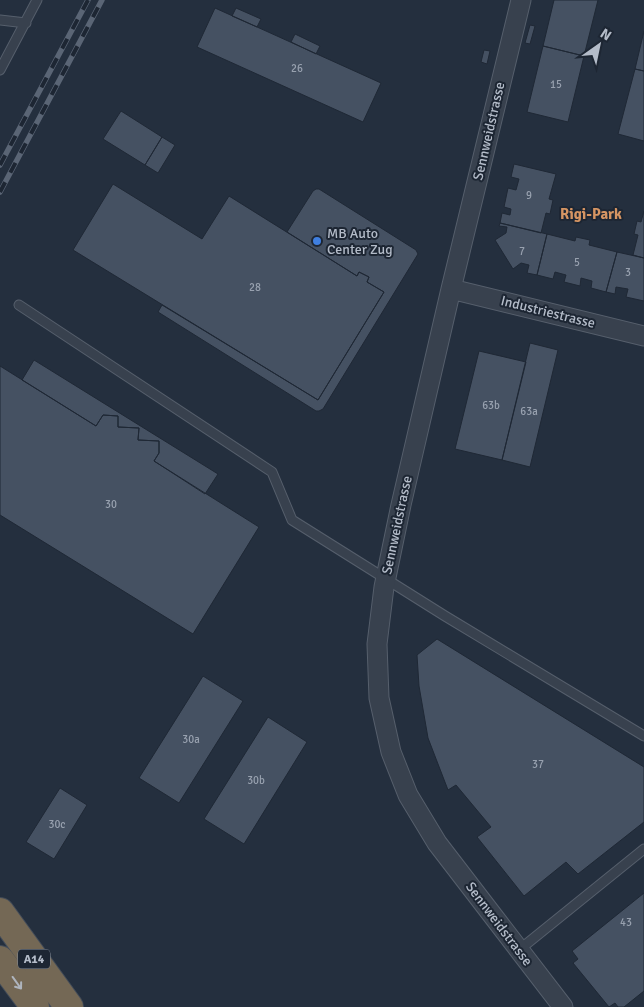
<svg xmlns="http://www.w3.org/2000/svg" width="644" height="1007" font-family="Signika,sans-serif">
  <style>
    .building { fill: #455162; stroke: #1f2835 }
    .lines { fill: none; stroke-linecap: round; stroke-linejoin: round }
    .lane-casing { stroke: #565f6c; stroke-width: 11 }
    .street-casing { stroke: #565f6c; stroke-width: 21 }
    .highway-casing { stroke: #434c59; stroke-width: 30 }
    .lane { stroke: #38414e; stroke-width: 9 }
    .street { stroke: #38414e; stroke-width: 19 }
    .highway { stroke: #746855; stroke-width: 28 }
    .rail-casing { stroke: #5a6575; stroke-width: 5.5 }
    .rail { stroke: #1d2633; stroke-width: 4; stroke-dasharray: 11; stroke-linecap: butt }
    .oneway { stroke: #aeb4bd }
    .shop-dot { fill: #3f7fe0; stroke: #1d2633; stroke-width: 2 }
    .labels { text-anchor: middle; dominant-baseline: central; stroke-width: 4; stroke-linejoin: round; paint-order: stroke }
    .number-label { font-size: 11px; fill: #98a1af }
    .shield { fill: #1d2633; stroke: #878f9c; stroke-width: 1 }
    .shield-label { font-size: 12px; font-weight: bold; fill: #b4bcc9 }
    .street-label { font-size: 14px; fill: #b4bcc9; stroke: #1d2633 }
    .poi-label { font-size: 14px; fill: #b4bcc9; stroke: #1d2633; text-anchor: start }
    .neighbourhood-label { font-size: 15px; font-weight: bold; fill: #d59563; stroke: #1d2633 }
  </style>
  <rect width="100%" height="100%" fill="#242f3e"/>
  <path class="building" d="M554,0H598L584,56L543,46Z
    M215,8L381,83L363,122L197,47Z
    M236,8L261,19L257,27L232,16Z
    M530,25L535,26L530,44L525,43Z
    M644,31V71L635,69Z
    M295,34L320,46L316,54L291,42Z
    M543,46L584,56L568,122L527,112Z
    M484,50L490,51L487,64L481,62Z
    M635,69L644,71V141L618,134Z
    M121,111L162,137L145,165L103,139Z
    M162,137L175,145L158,173L145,165Z
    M514,164L556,174L549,199L553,200L550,214L546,213L541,233L500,223L502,213L510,215L511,209L504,207L508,188L516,190L519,179L511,177Z
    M113,184L202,239L229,196L357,276L359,272L369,277L367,282L384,292L318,400L73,250Z
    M316,189H319L416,250L418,254L323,409L319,411H316L158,312L162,305L318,400L384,292L367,282L369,277L359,272L357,276L287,232L313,191Z
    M644,211V258L633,255L638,235L634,234L637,221L641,222Z
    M500,223L547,234L537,275L527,273L529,265L521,263L513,269L495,240L506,233L507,227L499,226Z
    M547,234L575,241L576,237L590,240L589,245L617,252L606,292L591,288L592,281L581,278L580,286L564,282L566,275L555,272L553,279L537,275Z
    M617,252L644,258V301L626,297L628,289L616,287L615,294L606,292Z
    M530,343L558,350L530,467L502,460Z
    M479,351L526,362L502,460L455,449Z
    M34,360L218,474L205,494L154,461L159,453V441L138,440L139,428L118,427V416L103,415L96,426L22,380Z
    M0,366L96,426L103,415L118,416V427L139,428L138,440L159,441V453L154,461L259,527L193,634L0,515Z
    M437,639L644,767V822L578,874L566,862L524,896L477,837L491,827L456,785L448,790L428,738L419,686L417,655Z
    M203,676L243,701L179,803L139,778Z
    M268,717L307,742L244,844L204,819Z
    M60,788L87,805L54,859L26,842Z
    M644,893V991L624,1007H618L615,1003L609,1007L573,963L578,959L572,951Z"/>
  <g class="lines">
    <defs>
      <path id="lane" d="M0,20L26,23
        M0,70L37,0
        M19,305L272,472L292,520L445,616L644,736
        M519,950L644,849"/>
      <path id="street" d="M521,0L451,289L401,505L384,587L377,644L379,698L391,752L408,795L437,843L563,1007
        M451,289L644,336"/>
      <path id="highway" d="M0,912L69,1007
        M0,960L35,1007"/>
    </defs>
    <use href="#lane" class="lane-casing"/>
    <use href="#street" class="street-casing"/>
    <use href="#highway" class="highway-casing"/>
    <use href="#lane" class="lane"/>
    <use href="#street" class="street"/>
    <use href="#highway" class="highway"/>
    <defs>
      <path id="rail" d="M0,165L88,0
        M0,192L102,0"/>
    </defs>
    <use href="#rail" class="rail-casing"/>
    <use href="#rail" class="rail"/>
  </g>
  <defs><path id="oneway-shaft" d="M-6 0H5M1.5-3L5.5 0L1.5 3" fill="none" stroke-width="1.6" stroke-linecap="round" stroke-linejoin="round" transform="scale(1.25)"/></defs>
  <use class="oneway" href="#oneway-shaft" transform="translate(17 983) rotate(54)"/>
  <circle class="shop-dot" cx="317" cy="241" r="5"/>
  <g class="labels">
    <g class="number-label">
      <text x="297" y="68">26</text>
      <text x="556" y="84">15</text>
      <text x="529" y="195">9</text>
      <text x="522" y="251">7</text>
      <text x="577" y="262">5</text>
      <text x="628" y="272">3</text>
      <text x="255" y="287">28</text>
      <text x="491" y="405">63b</text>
      <text x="529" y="411">63a</text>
      <text x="111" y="504">30</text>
      <text x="191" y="739">30a</text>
      <text x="538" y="764">37</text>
      <text x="256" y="780">30b</text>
      <text x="57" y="824">30c</text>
      <text x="626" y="922">43</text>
    </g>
    <rect class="shield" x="18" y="949.5" width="32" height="19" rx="4"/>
    <g class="shield-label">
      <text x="34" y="959">A14</text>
    </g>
    <g class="street-label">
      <text transform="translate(489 131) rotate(-77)">Sennweidstrasse</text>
      <text transform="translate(548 312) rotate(14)">Industriestrasse</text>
      <text transform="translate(397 525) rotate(-78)">Sennweidstrasse</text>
      <text transform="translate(499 924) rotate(53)">Sennweidstrasse</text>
    </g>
    <g class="poi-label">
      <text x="327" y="233">MB Auto<tspan x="327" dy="16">Center Zug</tspan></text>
    </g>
    <g class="neighbourhood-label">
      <text x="591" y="214">Rigi-Park</text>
    </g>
  </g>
  <g transform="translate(599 45) rotate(33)" stroke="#1d2633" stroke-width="4" paint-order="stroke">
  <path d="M0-4L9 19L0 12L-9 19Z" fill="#b4bcc9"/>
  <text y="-8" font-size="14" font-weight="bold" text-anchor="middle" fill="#b4bcc9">N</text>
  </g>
</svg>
